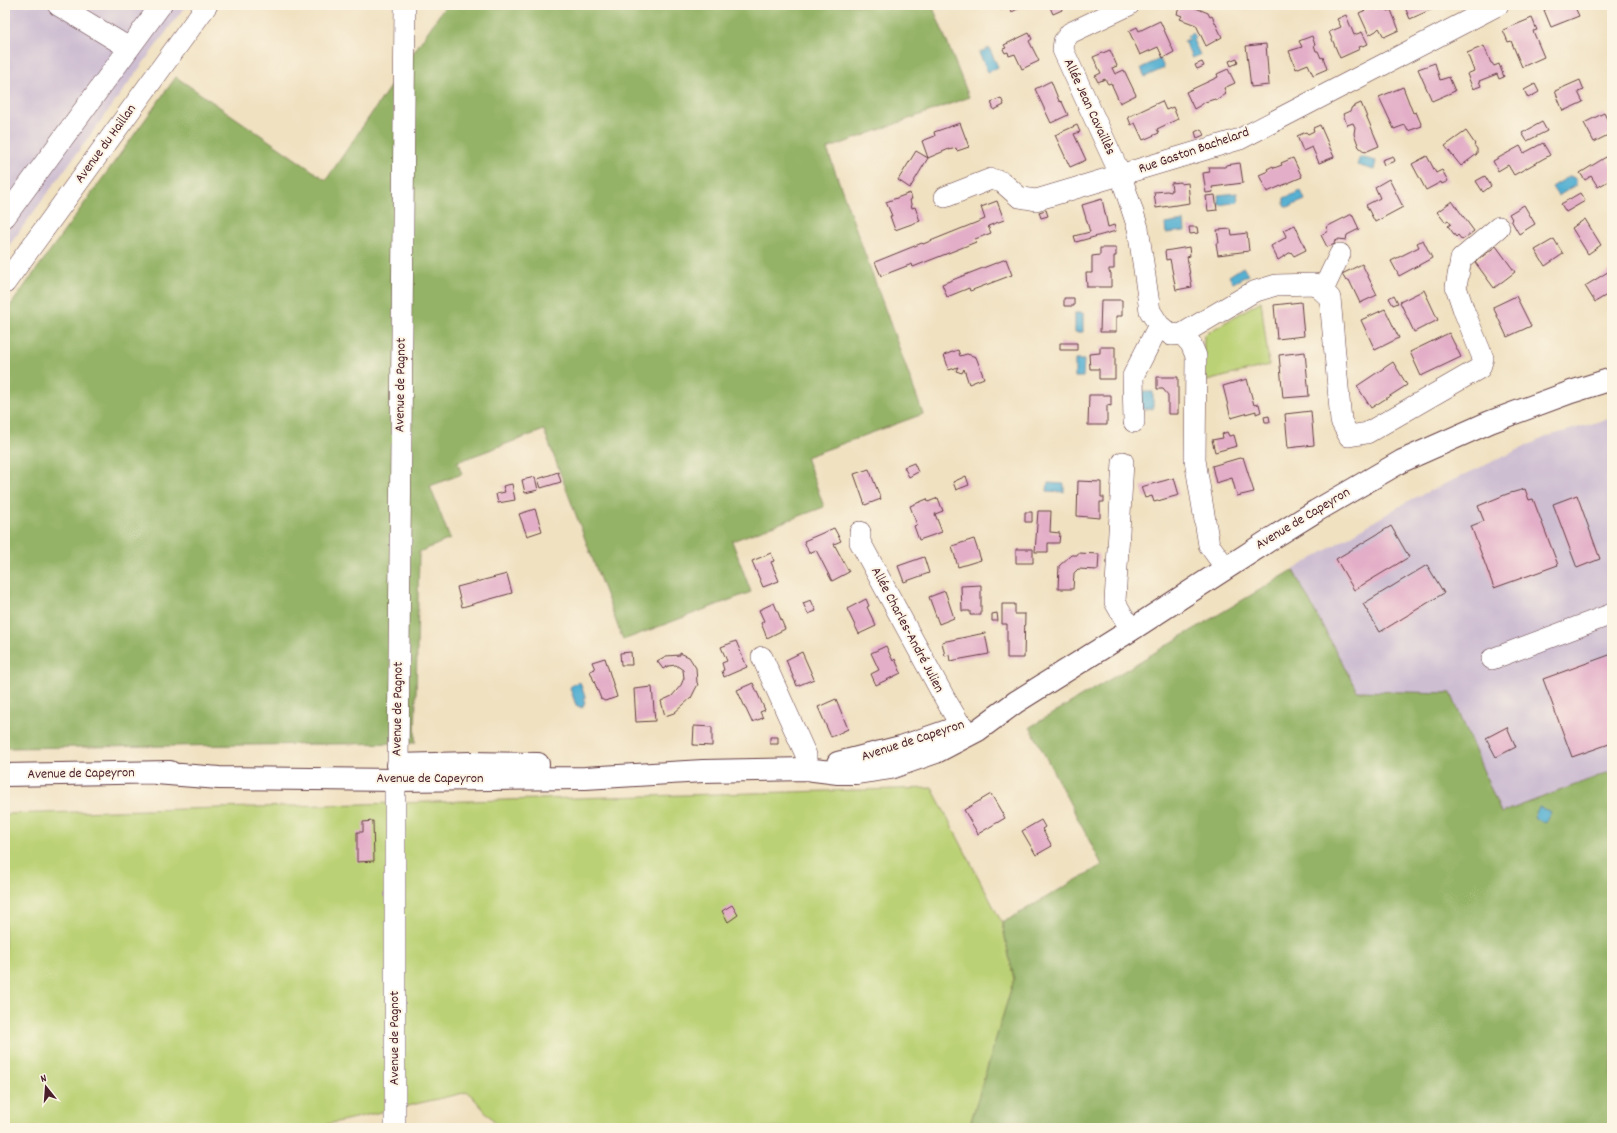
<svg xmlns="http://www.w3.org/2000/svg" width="1617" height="1133" font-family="Dekko,sans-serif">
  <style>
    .industrial { fill: #cebed2 }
    .green { fill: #bbd175; stroke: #827850 }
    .forest { fill: #94b366; stroke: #6f6948 }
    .water { fill: #54b0d2; stroke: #4f687e }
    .building { fill: #e3aec8 }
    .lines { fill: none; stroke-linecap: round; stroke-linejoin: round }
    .minor-casing { stroke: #633c42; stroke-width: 22 }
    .major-casing { stroke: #633c42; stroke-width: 24 }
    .minor { stroke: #fff; stroke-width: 21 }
    .major { stroke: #fff; stroke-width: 22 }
    .labels { text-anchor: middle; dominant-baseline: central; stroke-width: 4; stroke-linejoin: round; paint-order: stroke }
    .street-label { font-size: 14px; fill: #4a1f2b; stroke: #fcf5e5 }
  </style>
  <rect width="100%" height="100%" fill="#fcf5e5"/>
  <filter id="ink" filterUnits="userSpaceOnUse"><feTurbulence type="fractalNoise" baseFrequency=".025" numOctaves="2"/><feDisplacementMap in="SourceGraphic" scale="8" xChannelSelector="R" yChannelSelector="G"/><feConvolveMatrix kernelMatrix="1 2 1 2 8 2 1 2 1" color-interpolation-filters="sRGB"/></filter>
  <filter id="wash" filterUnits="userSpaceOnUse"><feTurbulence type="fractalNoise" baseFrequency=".012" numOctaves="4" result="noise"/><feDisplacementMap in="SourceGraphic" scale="16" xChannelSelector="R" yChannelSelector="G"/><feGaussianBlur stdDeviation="0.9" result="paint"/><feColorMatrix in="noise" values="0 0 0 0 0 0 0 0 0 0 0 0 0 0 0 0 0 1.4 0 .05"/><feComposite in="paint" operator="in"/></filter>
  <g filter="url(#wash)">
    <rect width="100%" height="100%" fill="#f0e1c1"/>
    <path class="industrial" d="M5,5H186L5,251Z
      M1612,418V771L1501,813L1451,693L1357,691L1293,570L1410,500L1548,436Z"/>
    <path class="green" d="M1261,301L1269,365L1203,382L1204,335Z
      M932,788L1002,923L1014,979L969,1128H500L468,1092L311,1128H5V814Z"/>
    <path class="forest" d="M446,5H932L969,97L827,149L923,414L806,457L824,507L732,541L751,592L623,640L544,430L457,462L462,474L430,486L450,539L419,552L415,743L5,748V313L176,77L326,180Z
      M1293,570L1357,691L1451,693L1501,813L1612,771V1035L1611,1036L1612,1038V1128H969L1014,979L1002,923L1102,865L1030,727Z"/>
    <path class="water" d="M1193,33L1195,38L1193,40L1200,55L1192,58L1184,41L1189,39L1187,36Z
      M989,48L998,67L988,72L979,53Z
      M1160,59L1164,68L1145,77L1141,68Z
      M1360,157L1376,161L1374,170L1357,165Z
      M1570,176L1576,179V185L1558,196L1552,187Z
      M1301,191L1305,200L1288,207L1284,205V198Z
      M1237,193L1238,202L1219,205L1218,195Z
      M1184,221L1185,231L1166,233L1165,224Z
      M1243,267L1248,275L1233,283L1229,276Z
      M1075,313H1083V332H1075Z
      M1075,360H1084L1083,377H1075Z
      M1141,392H1153V409H1141Z
      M1048,483L1064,484V492L1047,491Z
      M580,682L585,697L584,701L585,702L582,708L576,705L570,688L572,685Z
      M1539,807L1551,812L1545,823L1534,817Z"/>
    <g id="blocks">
      <path class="building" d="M997,5H1018L1019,8L1012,12L1009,6L1001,10Z
        M1049,5H1063L1061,6L1062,10L1053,14Z
        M1180,5H1191V6L1208,13L1210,17L1212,16L1222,37L1206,46L1196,25L1180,19L1182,16L1177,14Z
        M1385,5L1388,11L1391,10L1399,30L1384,37L1379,28L1376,31L1369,35L1359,13L1373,7L1374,10Z
        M1404,5H1436L1437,7L1410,19Z
        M1556,5H1574L1579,16L1551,27L1544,10Z
        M1346,15L1354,35L1362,32L1368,44L1359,47L1360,49L1340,58L1329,32L1341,27L1337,19Z
        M1532,18L1537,30L1533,31L1544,57L1522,67L1511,41L1508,42L1503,30Z
        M1160,21L1174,52L1163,58L1158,47L1140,55L1129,31L1137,27L1139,31Z
        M1029,33L1032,39L1029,41L1039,61L1022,69L1015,54L1009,56L1008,52L1005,53L1003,49L1006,48L1004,45Z
        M1312,36L1315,45H1314L1316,51H1318L1321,58L1323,57L1327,69L1313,75L1308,64L1296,69L1289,51L1302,47L1299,41Z
        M1266,44L1269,85L1251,87L1246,46Z
        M1484,46L1491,63H1492L1494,66L1499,64L1504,77L1499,79L1497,74L1479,81L1481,86L1473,89L1467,74L1474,71L1467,53Z
        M1110,50L1117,66L1112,68L1115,74L1124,70L1136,95L1120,103L1111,83L1108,84L1105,79L1098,82L1095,76L1101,73L1093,57Z
        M1237,58L1238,63L1231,66L1229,61Z
        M1202,62L1204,66L1197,69L1195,65Z
        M1435,63L1440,80L1449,77L1455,91L1432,101L1418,69Z
        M1228,69L1235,83L1224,88L1226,94L1216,101L1215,99L1205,102L1201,105L1194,109L1186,92L1218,77L1217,74Z
        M1580,80L1584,90L1578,92L1583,102L1563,111L1555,91Z
        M1051,81L1059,101L1062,102L1068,115L1051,123L1035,89Z
        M1535,84L1539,92L1528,98L1524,90Z
        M1403,87L1413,113L1416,112L1422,126L1408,131L1405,125L1394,129L1379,97Z
        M1001,98L1004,105L994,110L991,102Z
        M1162,101L1166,110L1173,107L1178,119L1157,129L1159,133L1143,140L1135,123L1131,125L1128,117Z
        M1361,103L1379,146L1365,152L1359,147L1354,134L1355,127L1353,123L1347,125L1343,114L1350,111L1352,107Z
        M1604,113L1612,129V133L1594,142L1584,123Z
        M1542,122L1547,131L1527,141L1522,133Z
        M960,123L969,147L957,151L956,148L949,150V149L928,158L922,141L935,136L934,132Z
        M1077,125L1080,132L1074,134L1086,160L1070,167L1055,135Z
        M1320,125L1334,157L1319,163L1312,147L1303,151L1297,136L1306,132L1308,134L1314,131L1313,128Z
        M1201,129L1204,135L1197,138L1195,132Z
        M1466,131L1475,144L1474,145L1477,149V154L1461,166L1445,146Z
        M1543,143L1550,155L1514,175L1508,165L1498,171L1493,161L1520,146L1524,153Z
        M916,151L928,158L910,188L898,180Z
        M1393,156L1395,161L1384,165L1382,160Z
        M1427,156L1436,173L1442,170L1448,181L1442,184L1441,182L1426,190L1412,164Z
        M1606,157L1612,167V179L1598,187L1591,176L1585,180L1580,173Z
        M1293,158L1302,177L1267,192L1259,175L1268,171L1267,169L1273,166L1274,168L1282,165L1281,163Z
        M1240,163L1243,183L1212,187L1213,192L1206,193L1203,173L1210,172L1209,167H1225L1226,165Z
        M1485,176L1491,186L1483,192L1476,181Z
        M1389,179L1403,207L1375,222L1366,205L1380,198L1375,187Z
        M1181,182V184L1188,183L1190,203L1156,208L1154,192L1167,191L1171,192L1172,190L1171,183Z
        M910,193L912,199L910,200L912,208L915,207L920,221L895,230L890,216H892L886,202Z
        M1580,193L1585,201L1566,212L1561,204Z
        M1215,195L1217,210L1208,211L1206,196Z
        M1102,199L1108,227L1114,225L1116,231L1076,242L1074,236L1090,232L1082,205Z
        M997,201L1004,220L988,226L991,233L975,239L976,242L961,248L913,267L912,264L881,276L875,262L922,243L923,244L985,219L981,207Z
        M1452,201L1474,231L1462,240L1458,235L1456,237L1448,226L1451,224L1448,220L1445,222L1437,212Z
        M1524,205L1535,224L1519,234L1511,220L1512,219L1509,214Z
        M1046,210L1048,216L1041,218L1039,212Z
        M1352,214L1359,229L1347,235L1346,240L1339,239L1334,242L1335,244L1327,247L1321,235L1328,231L1326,227Z
        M1585,219L1601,245L1588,254L1572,228Z
        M1295,225L1306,250L1294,256L1291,252L1278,260L1271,246L1285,238L1286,236L1283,230Z
        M1189,227H1197L1198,233L1190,234Z
        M1231,229L1232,235L1247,233L1249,251L1218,255L1216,243H1219L1217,230Z
        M1554,239L1563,254L1545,266L1535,250Z
        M1423,240L1432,258L1399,276L1391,261L1419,247L1417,243Z
        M1496,246L1515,272L1494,288L1475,262Z
        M1189,247L1190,256L1187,257L1192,287L1176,290L1170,259L1166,260L1165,251Z
        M1100,248H1116V256H1114V269H1109V272L1111,273V287H1087L1086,273H1092V256L1100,255Z
        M1006,259L1012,275L970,291L969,288L947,297L942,284Z
        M1362,264L1377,295L1360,303L1349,280L1346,281L1342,274Z
        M1611,270L1612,292L1595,302L1585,286Z
        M1424,290L1438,320L1414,332L1400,302Z
        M1394,295L1398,303L1393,305L1389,298Z
        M1516,296L1531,326L1507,337L1493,307Z
        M1064,298H1074V306H1064Z
        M1101,300H1122V316H1116V332H1100Z
        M1301,302L1304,336L1277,339L1274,305Z
        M1385,309L1399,338L1375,350L1361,320Z
        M1449,333L1461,357L1421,376L1410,352Z
        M1060,343H1077V350H1060Z
        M1100,347H1115V379H1099V369H1090L1089,354L1100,353Z
        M958,350L960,356L967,354L976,357L984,378L969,384L964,369L962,373L956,371L958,367L949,370L944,355Z
        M1305,352L1309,396L1283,398L1279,355Z
        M1393,362L1407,385L1371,408L1357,386Z
        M1157,377H1178V414H1168V395L1163,389H1157Z
        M1247,379L1254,405L1259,404L1261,412L1256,414V411L1231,418L1223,386Z
        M1089,395H1111V406L1107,405V425H1088Z
        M1311,411L1314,445L1288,448L1285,414Z
        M1269,416L1270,422H1265L1264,417Z
        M1227,432L1229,436L1234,435L1237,446L1215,452L1212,440L1223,438L1222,434Z
        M1243,457L1254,492L1237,496L1232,478L1216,483L1212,466Z
        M914,463L918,472L909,477L904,467Z
        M869,469L881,499L865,505L854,474Z
        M558,472L561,482L541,488L538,479Z
        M966,476L969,485L956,490L953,482Z
        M535,477L538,490L525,493L522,480Z
        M1174,478L1179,495L1154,502L1152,496L1145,498L1141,487Z
        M1078,481L1101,482V497H1104V502H1100V518L1077,516Z
        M512,484L515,500L498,503L496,494L505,492L503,486Z
        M1525,489L1529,500L1533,499L1558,565L1494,588L1471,526L1484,521L1478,506L1507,494Z
        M1577,495L1600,559L1577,568L1553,504Z
        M938,498L943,511L935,514L942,532L919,540L914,526L917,525L910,506L927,499L928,502Z
        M535,509L542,531L527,536L519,514Z
        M1038,511H1051L1050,532L1060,533L1059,543H1048V552H1035Z
        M1025,512H1032V522H1025Z
        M1391,526L1409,557L1354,590L1336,559Z
        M834,528L841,541L834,544L849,572L832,581L816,550L809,553L804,541Z
        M974,539L981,560L958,567L952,546Z
        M1016,549H1033V563H1016Z
        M771,553L774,561L771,562L779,581L763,587L752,561Z
        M1078,553L1099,554L1098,570L1078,569L1074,573L1073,589H1058L1059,566L1071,555H1078Z
        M924,557L929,573L904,582L898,566Z
        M1427,565L1444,593L1380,632L1363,604Z
        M507,574L512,593L462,607L457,587Z
        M981,585V615H970V611H962L961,586Z
        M945,591L954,618L939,624L929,597Z
        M866,599L869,606L867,607L876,626L859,634L847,609Z
        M811,600L816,611L808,614L803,603Z
        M774,603L785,629L767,638L761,623L764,621L759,610Z
        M1002,604H1015V614H1025L1024,658H1007V624H1002Z
        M997,613L998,621H992V614Z
        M985,633L989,654L950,661L949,655L945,656L942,642Z
        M736,641L747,667L724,677L722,671L724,670L722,663L727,661L721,647Z
        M886,646L893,661L895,659L901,673L876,685L871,674L879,670L871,653Z
        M631,652L632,665H621L620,653Z
        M802,652L814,679L797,686L786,660Z
        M680,653L689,657L696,668L697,683L698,684L691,698L674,713L665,716L661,701L672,696L681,685L684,678L683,670L676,665L668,666L663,669L657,661L666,656L680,655Z
        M1612,654V743L1572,757L1543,679Z
        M605,658L617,697L605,701L601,699L590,671L595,669L592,662Z
        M753,683L765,710L760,712L763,718L752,722L737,690Z
        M652,687L655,721L636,722L634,689Z
        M836,699L848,729L831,737L818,707Z
        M694,726L712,727V746L693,745Z
        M1507,727L1516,747L1496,757L1486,738Z
        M770,737H778V744H770Z
        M991,794L1005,818L978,834L964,810Z
        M1041,820L1045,827L1042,829L1052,846L1036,855L1022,831Z
        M373,821L374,861L357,862V832H363V822Z
        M732,905L738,915L728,922L722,911Z"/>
    </g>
  </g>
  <g filter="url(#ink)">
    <use href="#blocks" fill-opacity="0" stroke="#633c42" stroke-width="1"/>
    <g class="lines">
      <defs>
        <path id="minor" d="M58,5L129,48
          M1129,5L1070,33L1064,41L1063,50L1121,176L1138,228L1150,311L1159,325L1171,335L1182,334L1253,292L1276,285L1315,284L1330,298L1341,421L1349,436L1367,433L1480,368L1483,358L1464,311L1456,287L1461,259L1499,227
          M945,197L991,179L1002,182L1019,197L1036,200L1240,139L1498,5
          M5,217L161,5
          M5,283L207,5
          M1323,290L1340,254
          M1182,334L1191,344L1196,356L1195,460L1209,545L1226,568
          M1134,422L1133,376L1159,325
          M1123,462L1115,602L1131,630
          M860,532V542L944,697L961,726
          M762,657L806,755V769
          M1492,659L1612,614
          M398,765L405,5
          M395,1128V780"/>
        <path id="major" d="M838,763L901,747L962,726
          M398,765L471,763L538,764
          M156,773L219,778L395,780L585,778L703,771L806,769L838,773H856L890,768L936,752L978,730L1016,702L1131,630L1271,539L1316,511L1402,461L1490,422L1571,392L1612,379
          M5,775L170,772"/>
      </defs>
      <use href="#minor" class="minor-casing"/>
      <use href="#major" class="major-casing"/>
      <use href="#minor" class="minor"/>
      <use href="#major" class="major"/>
    </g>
  </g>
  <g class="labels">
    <g class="street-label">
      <text transform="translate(1089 107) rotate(65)">Allée Jean Cavaillès</text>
      <text transform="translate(106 144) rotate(-54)">Avenue du Haillan</text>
      <text transform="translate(1194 151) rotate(-19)">Rue Gaston Bachelard</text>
      <text transform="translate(401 385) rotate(-89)">Avenue de Pagnot</text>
      <text transform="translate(1303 519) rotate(-31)">Avenue de Capeyron</text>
      <text transform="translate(907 630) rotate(62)">Allée Charles-André Julien</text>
      <text transform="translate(398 709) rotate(-89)">Avenue de Pagnot</text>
      <text transform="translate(913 741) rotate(-18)">Avenue de Capeyron</text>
      <text transform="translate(81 774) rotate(-1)">Avenue de Capeyron</text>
      <text x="430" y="779">Avenue de Capeyron</text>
      <text transform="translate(395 1038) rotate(-90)">Avenue de Pagnot</text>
    </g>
  </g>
  <rect width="1617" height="1133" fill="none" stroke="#fcf5e5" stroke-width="20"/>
  <g transform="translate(46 1087) rotate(343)" stroke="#fcf5e5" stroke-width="3" paint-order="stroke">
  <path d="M0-3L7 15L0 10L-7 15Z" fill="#4a1f2b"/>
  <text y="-6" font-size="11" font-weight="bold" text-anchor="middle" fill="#4a1f2b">N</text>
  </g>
</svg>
